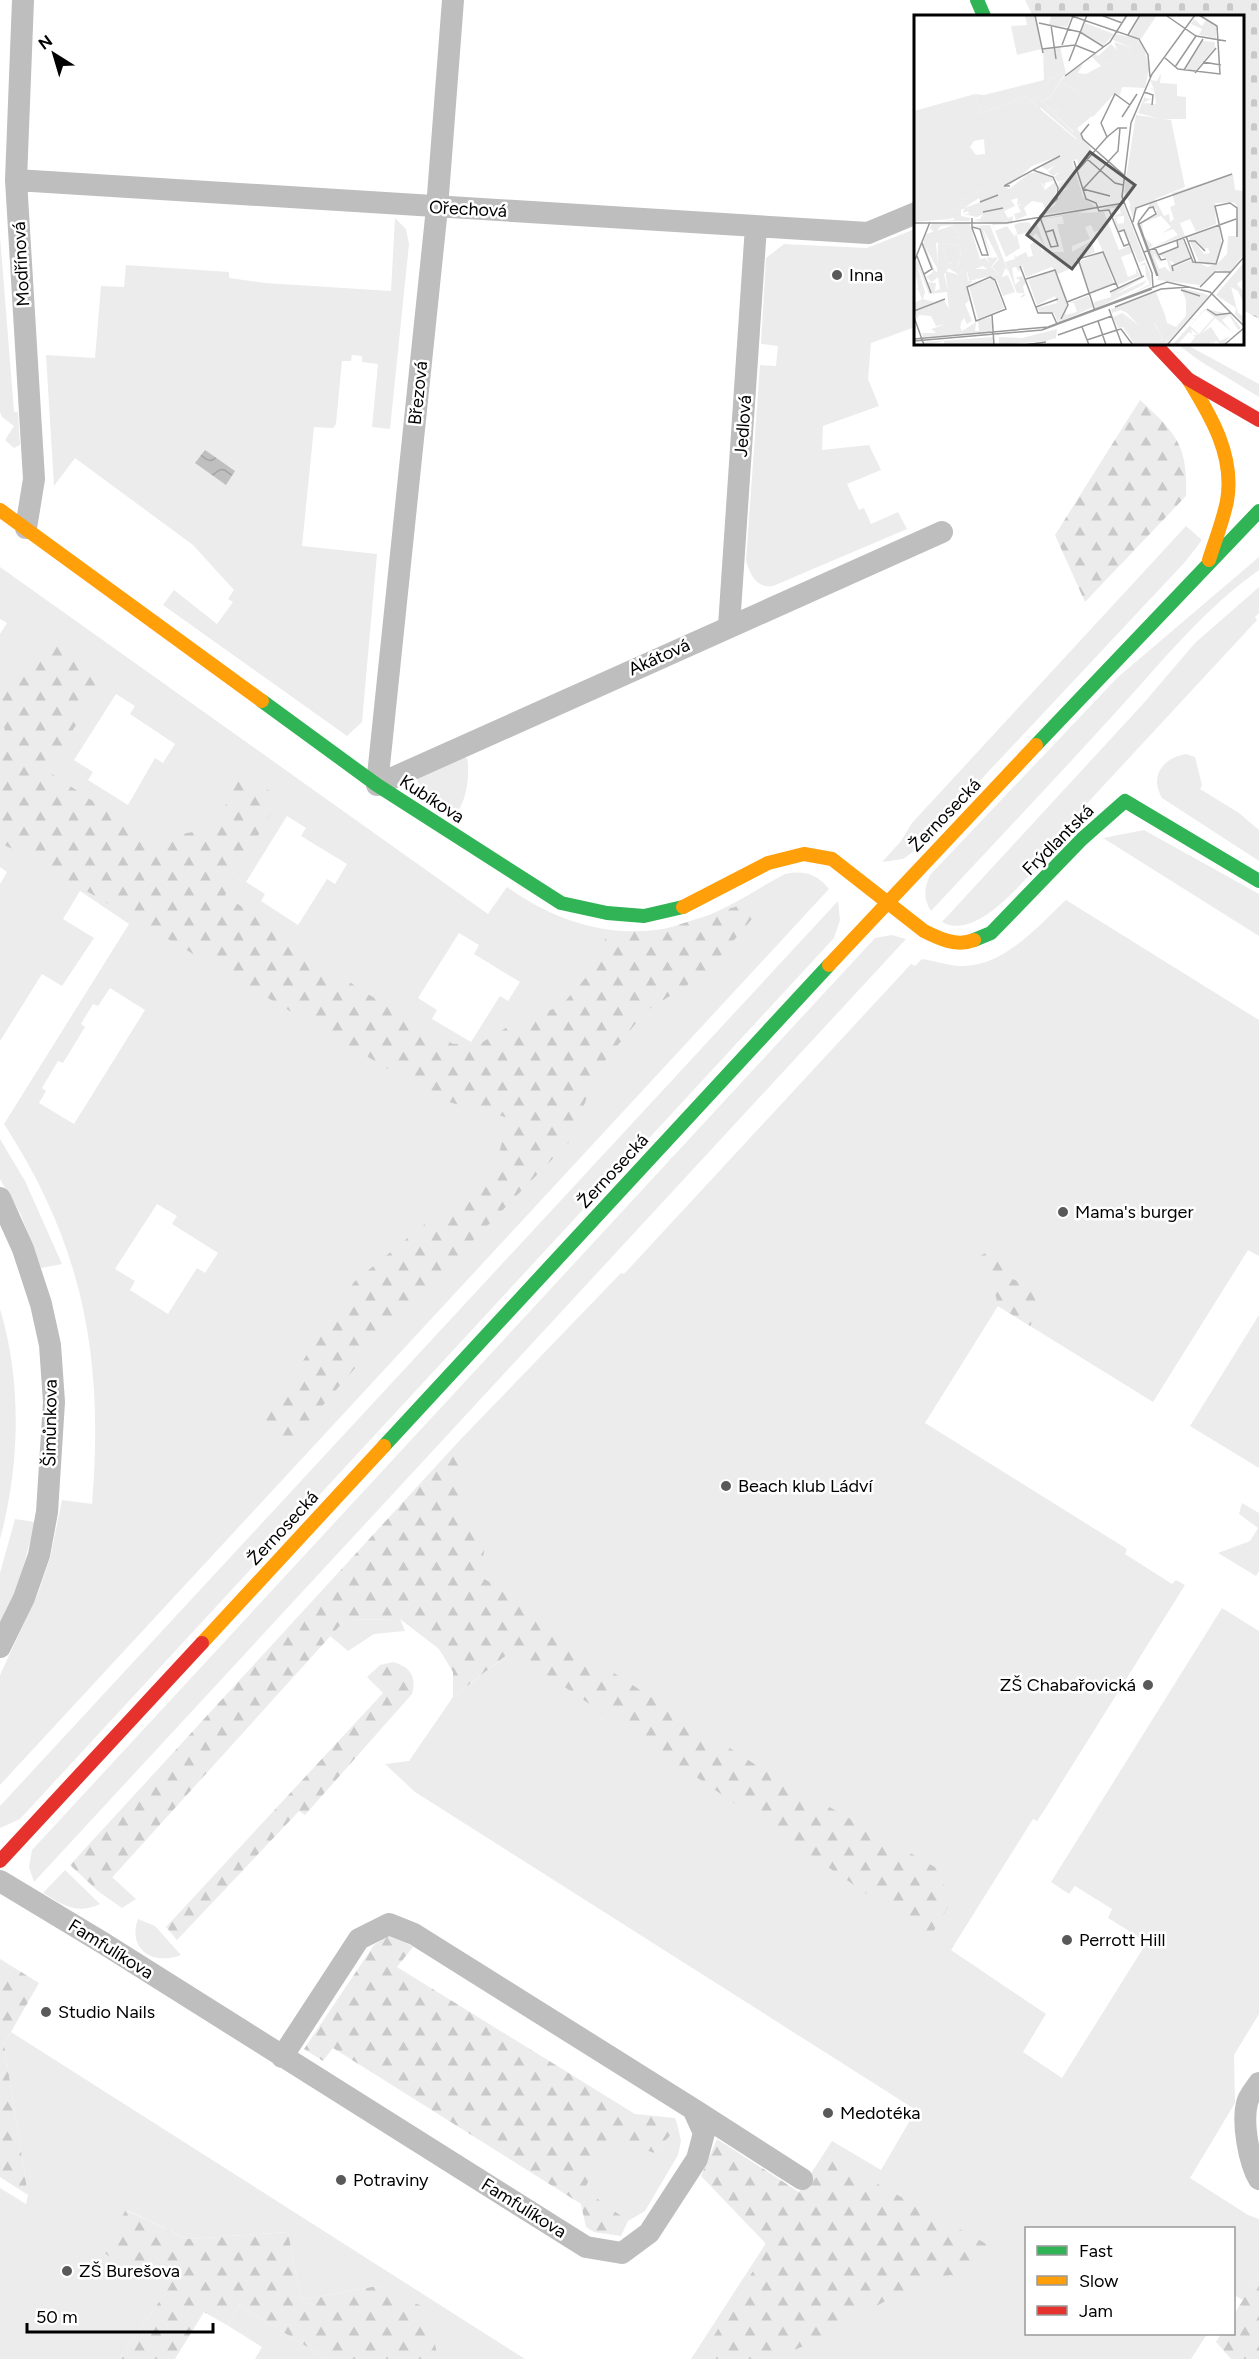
<svg xmlns="http://www.w3.org/2000/svg" width="1259" height="2359" font-family="Figtree,sans-serif">
  <style>
    .green { fill: #ececec; fill-rule: evenodd }
    .forest { fill: url(#forest-firs) }
    .cemetery { fill: url(#cemetery-stones) }
    .water { fill: url(#water-waves) }
    .lines { fill: none; stroke-linecap: round; stroke-linejoin: round }
    .street { stroke: #bebebe; stroke-width: 22 }
    .fast { stroke: #30b455; stroke-width: 14 }
    .slow { stroke: #ff9f0a; stroke-width: 14 }
    .jam { stroke: #e5322d; stroke-width: 14 }
    .poi-dot { fill: #595959; stroke: #fff; stroke-width: 2 }
    .labels { text-anchor: middle; dominant-baseline: central; stroke-width: 5; stroke-linejoin: round; paint-order: stroke }
    .street-label { font-size: 18px; fill: #000; stroke: #fff }
    .poi-label { font-size: 18px; fill: #000; stroke: #fff; text-anchor: start }
    .inset-road { fill: none; stroke: #999; stroke-width: 1.5 }
    .view { fill: #595959; fill-opacity: 0.15; stroke: #595959; stroke-width: 3 }
    .inset-edge { fill: none; stroke: #000; stroke-width: 3 }
  </style>
  <defs>
    <pattern id="forest-firs" width="22" height="20" patternUnits="userSpaceOnUse" patternTransform="scale(1.5)"><rect width="22" height="20" fill="#ececec"/><path d="M5 1l3.5 6h-7zM16 11l3.5 6h-7z" fill="#c9c9c9"/></pattern>
    <pattern id="cemetery-stones" width="16" height="16" patternUnits="userSpaceOnUse" patternTransform="scale(1.5)"><rect width="16" height="16" fill="#ececec"/><path d="M2 7V4a2 2 0 0 1 4 0v3zM10 15v-3a2 2 0 0 1 4 0v3z" fill="#c9c9c9"/></pattern>
    <pattern id="water-waves" width="16" height="10" patternUnits="userSpaceOnUse" patternTransform="scale(1.5)"><rect width="16" height="10" fill="#bfbfbf"/><path d="M0 5q4-4 8 0t8 0" fill="none" stroke="#a2a2a2"/></pattern>
  </defs>
  <rect width="100%" height="100%" fill="#fff"/>
  <path class="green" d="M395,218L406,229L409,244L390,429L372,427L378,364L362,362V356L352,355L351,361H342L336,424L333,428L314,427L302,546L377,554L362,722L347,736L163,605L174,590L217,624L233,602L228,599L234,590L193,545L75,458L54,486L46,355L95,358L101,286L124,287L126,265L229,272V278L265,283L391,291Z
    M915,229V327L871,343L868,379L879,406L823,426L822,450L869,445L881,470L847,484L859,510L864,508L871,524L898,512L907,529L773,586C756,588 751,576 746,561L760,365L776,366L778,346L761,344L766,258L784,244L867,248Z
    M0,236L14,412H18L20,445L14,448L5,440L14,426L2,417L0,412Z
    M1177,344L1189,346L1259,384V397L1200,361Z
    M1186,526L1202,540L1185,562L913,852L903,859L882,862L901,841L912,823Z
    M1259,557V570C1207,607 1168,654 1126,701C1062,772 996,841 931,911C923,898 924,889 930,875L1118,677Z
    M0,567L488,914L507,887C570,932 644,947 716,912C740,901 762,886 785,874C804,870 817,874 829,889L0,1785V1675L38,1593L50,1558L62,1500L92,1504C104,1359 84,1247 4,1124L129,924L80,891L63,919L94,938L62,986L42,974L0,1041V884L7,872L0,867V634L7,623L0,619ZM116,694L135,706L130,714L175,744L163,763L155,758L128,805L88,780L93,772L74,760ZM287,816L306,828L301,836L347,864L335,884L327,879L298,925L261,901L265,894L246,882ZM459,933L479,945L474,954L520,982L508,1001L500,996L471,1042L432,1019L437,1010L418,998ZM110,988L145,1010L74,1124L39,1103L46,1091L42,1088L58,1061L63,1063L85,1027L81,1024L93,1004L98,1006ZM157,1204L177,1216L172,1224L218,1253L205,1273L197,1268L168,1314L130,1290L135,1281L115,1269Z
    M1259,587V613L1255,617L1257,620L1067,825L1063,830L1065,833C1041,859 982,945 942,922L1142,705L1195,643Z
    M1186,754L1195,757L1202,785L1200,789L1239,813L1259,830V861L1162,798C1149,776 1163,758 1186,754Z
    M457,758H467C470,773 467,797 459,809C445,809 422,793 417,780L422,773Z
    M1144,830L1259,894V936L1103,838Z
    M1066,900L1259,1020V1256L1248,1250L1153,1402L998,1306L925,1423L1127,1549L1125,1554L1172,1584L1176,1580L1185,1585L1045,1809L1037,1821L1033,1819L951,1950L1046,2014L1023,2052L1062,2078L1147,1942L1108,1918L1112,1909L1075,1886L1069,1894L1051,1882L1222,1608L1259,1631V2014L1234,2055L1235,2103L1190,2178L1248,2215L1259,2219V2274L1243,2300L1234,2295V2228H1026V2334H1207L1191,2359H691L832,2141L881,2170L916,2110L415,1792L385,1764L409,1761L453,1697L506,1656L365,1550L460,1449V1440L621,1273L624,1274L911,964L915,966L922,959C934,961 947,965 959,966C1003,968 1036,928 1066,900Z
    M838,901L840,920L834,938L20,1819L0,1828V1806Z
    M892,935L906,939L34,1882L29,1867L32,1850L875,938Z
    M0,1139L25,1181L62,1264L41,1268L21,1215L0,1179Z
    M0,1309C22,1381 20,1466 0,1539Z
    M1259,1315V1468L1190,1426Z
    M1242,1503L1259,1513V1571L1256,1576L1218,1553L1250,1541L1258,1528L1239,1514Z
    M15,1519L35,1522L19,1583L0,1625V1573Z
    M400,1619L405,1631L374,1634L348,1651L330,1636L345,1620Z
    M65,1870L100,1904C77,1915 63,1905 43,1893Z
    M112,1877L136,1899L122,1908L99,1892Z
    M138,1919L155,1926L181,1955C153,1966 127,1949 138,1919Z
    M11,2032L525,2359H437L426,2309L377,2286L301,2300L288,2232L187,2239L127,2210L152,2282L166,2292L119,2359H0V2188L26,2204L28,2195L4,2044Z
    M678,2127L681,2141L678,2155L645,2211L628,2221L583,2189L614,2138L654,2153Z
    M239,2305L327,2359H255L262,2347L227,2325Z"/>
  <path class="forest" d="M1140,400C1176,433 1188,445 1186,496L1085,602L1055,535Z
    M56,640L109,676L46,770L150,839L218,828L236,774L280,796L225,895L361,990L453,1044L481,1043L511,1025L561,1006L596,966L608,931L641,932L665,929L747,903L752,919L705,974L646,1011L599,1068L569,1142L407,1308L285,1449L262,1424L354,1282L437,1214L492,1177L509,1118L441,1100L27,856L0,843V746L7,740L0,709V685Z
    M993,1248L1010,1278L1051,1295L1030,1326L998,1306L991,1274L971,1262Z
    M460,1440V1501L484,1551L481,1577L544,1614L546,1629L759,1767L940,1870L944,1887L951,1902L930,1937L512,1651L453,1697V1672L439,1649L400,1619L345,1620L99,1892L70,1865Z
    M393,1662C410,1667 417,1676 412,1694L305,1815L299,1811L177,1940L166,1927L383,1693L367,1677L380,1665Z
    M391,1934L413,1947L397,1967L635,2114L675,2118L678,2127L654,2153L614,2139L584,2189L628,2221L621,2236L594,2232L586,2227L581,2204L333,2048L323,2061L304,2049L374,1945Z
    M0,1959L39,1983L4,2044L28,2195L0,2177Z
    M717,2139L802,2194L832,2159L992,2247L971,2279L950,2275L900,2293L806,2345L773,2359H700L768,2246L701,2176Z
    M126,2210L187,2239L288,2232L301,2300L377,2286L426,2308L438,2357L437,2359H327L239,2305L227,2325L204,2312L175,2359H119L166,2292L101,2251Z
    M1259,2274V2359H1231L1216,2342L1221,2334H1234V2314Z"/>
  <path class="cemetery" d="M1025,0H1259V319L1243,310L1242,16H1033Z"/>
  <path class="water" d="M205,450L235,471L226,485L195,463Z"/>
  <g class="lines">
    <path class="street" d="M23,0L16,180L34,479L26,528
      M16,180L868,233L916,213
      M729,626L756,226
      M377,785L437,208L453,0
      M377,785L942,532
      M0,1198L23,1249L41,1304L50,1345L54,1402L47,1512L39,1555L24,1598L0,1647
      M0,1881L103,1943L586,2247L622,2253L649,2233L697,2159L704,2133L693,2109L414,1934L389,1924L359,1939L282,2057
      M1259,2083C1255,2089 1248,2097 1247,2103C1242,2123 1249,2162 1259,2179
      M693,2109L802,2179"/>
    <path class="fast" d="M977,0L984,16
      M262,701L377,785L561,903L607,913L644,916L683,907
      M1036,745L1259,511
      M974,940L991,933L1082,839L1125,801L1259,881
      M384,1446L829,965"/>
    <path class="slow" d="M1188,379C1211,416 1235,456 1227,501C1223,521 1215,541 1209,560
      M0,510L262,701
      M683,907L768,863L804,854L832,859L924,931C940,939 957,947 974,940
      M829,965L1036,745
      M202,1643L384,1446"/>
    <path class="jam" d="M1155,344L1188,379L1259,420
      M0,1861L202,1643"/>
  </g>
  <g class="poi-dot">
    <circle cx="837" cy="275" r="6"/>
    <circle cx="1063" cy="1212" r="6"/>
    <circle cx="726" cy="1486" r="6"/>
    <circle cx="1148" cy="1685" r="6"/>
    <circle cx="1067" cy="1940" r="6"/>
    <circle cx="46" cy="2012" r="6"/>
    <circle cx="828" cy="2113" r="6"/>
    <circle cx="341" cy="2180" r="6"/>
    <circle cx="67" cy="2271" r="6"/>
  </g>
  <g class="labels">
    <g class="street-label">
      <text transform="translate(468 209) rotate(3)">Ořechová</text>
      <text transform="translate(21 264) rotate(-93)">Modřínová</text>
      <text transform="translate(418 393) rotate(-84)">Březová</text>
      <text transform="translate(743 426) rotate(-86)">Jedlová</text>
      <text transform="translate(659 657) rotate(-24)">Akátová</text>
      <text transform="translate(432 799) rotate(33)">Kubíkova</text>
      <text transform="translate(945 815) rotate(-46)">Žernosecká</text>
      <text transform="translate(1058 840) rotate(-45)">Frýdlantská</text>
      <text transform="translate(613 1171) rotate(-47)">Žernosecká</text>
      <text transform="translate(50 1423) rotate(-89)">Šimůnkova</text>
      <text transform="translate(283 1528) rotate(-47)">Žernosecká</text>
      <text transform="translate(111 1949) rotate(32)">Famfulíkova</text>
      <text transform="translate(524 2208) rotate(32)">Famfulíkova</text>
    </g>
    <g class="poi-label">
      <text x="849" y="275">Inna</text>
      <text x="1075" y="1212">Mama's burger</text>
      <text x="738" y="1486">Beach klub Ládví</text>
      <text x="1136" y="1685" text-anchor="end">ZŠ Chabařovická</text>
      <text x="1079" y="1940">Perrott Hill</text>
      <text x="58" y="2012">Studio Nails</text>
      <text x="840" y="2113">Medotéka</text>
      <text x="353" y="2180">Potraviny</text>
      <text x="79" y="2271">ZŠ Burešova</text>
    </g>
  </g>
  <g transform="translate(914 15)">
    <rect width="330" height="330" fill="#fff"/>
    <path d="M111,0H121L127,34L103,40L97,11L113,10ZM137,0H152L157,2L153,12L135,10ZM227,0H243L227,24L216,20ZM280,4L288,11L292,5L302,11V23L285,20L288,14L277,9ZM171,8L200,19L190,30L167,17ZM202,19L224,24L230,33L235,53L231,73L208,72L206,80L201,78L179,102L166,86L164,77L150,68L130,88L135,94L151,84L150,95L137,96L159,117L163,113L177,134L165,153L163,144L158,146L169,182L182,192L126,200L141,190L145,177L156,173L145,175V168L151,165L144,167L140,162L147,156L139,161L134,157L141,150L133,155L127,151L145,141L118,151L97,169L88,170L95,174L114,159L127,156L141,165L131,168V172L127,167L131,175L141,167L143,174L136,192L131,195L129,188L118,186L110,193L113,200L102,205L100,199L107,197L104,191L108,189L103,190L104,183L97,185L101,191L90,196L94,203L99,201L98,209L79,210L81,216L93,211L101,222L102,217L106,233L92,242L78,209L59,205L66,204L69,199L63,202L49,199H55L54,196L49,198L50,193L67,187L65,183L47,195V201L57,203L55,206H28L41,205L35,199L47,191L48,185L163,124L126,92L128,98L120,104L117,95L123,91L112,82L67,98L61,79L70,80L130,65L129,35L139,33L142,44L141,33L146,31L152,59L169,49L164,58L172,59L187,51L178,42L182,39L190,50L200,47L209,52L216,32L199,25ZM152,59L137,80L127,87L121,85L118,79L135,68L134,63ZM289,26L301,27V32L281,56L272,54ZM247,58L246,68L263,69V81L272,82V104H246L224,98L232,78L231,83L237,84L229,88L242,89L240,75L234,72L240,74L236,65L243,66ZM319,159L321,175L330,176V187L301,188L302,209L282,217L276,204L266,208L271,221L241,231L264,220L259,214L248,218L257,212L247,201L228,208L230,222L239,230L234,235L226,208L242,200L243,194L234,193L236,187L224,193L219,203L215,191L271,172L241,184L250,201L255,199L256,207L260,204L256,192L261,190L258,178ZM209,188L231,245L225,248L211,216H205L200,203L206,202L202,204L204,209L210,208V201L199,202L196,196L200,201L207,198L205,192L185,195ZM182,193L164,198L190,197L205,235L215,231L218,238L207,242L214,262L222,259V253L226,261L204,270L181,219L187,215L180,217L177,210L171,212L176,224L158,231V237L177,226L181,237L161,245L163,251L144,259L138,252L112,262L108,250L105,257L102,252L98,253L101,270L106,265L101,263L108,261L112,268L109,271L111,281L106,283L110,278H103L91,247L101,244L100,239L102,242L112,237L114,242L119,241L116,230L122,225L129,237L130,230L122,218L116,224L111,218L104,220L100,210L104,208L117,206L106,208L115,207L119,215L123,209L133,237H150L143,209H150L148,201L129,204L130,208L128,204ZM55,207L66,244L72,243L75,249L73,242L78,243L66,212L58,211L76,210L94,256L91,253L88,262L94,260L101,277L89,281L83,265L75,261L85,259L78,252L85,244L69,214L79,246L73,254L69,251L53,257L54,266H59L53,272L55,286L51,289L58,306L53,309L50,303L45,310L48,316L62,307L61,316H65L64,306L76,302L80,312L76,318L9,322L8,318H22L17,314L32,309L22,311L17,301L5,300L3,304L0,297L30,285L35,294L33,277L15,279L3,249L11,277L9,284L20,287L0,295V288L8,284L4,274L0,275L4,273L0,249L3,245L16,278L14,267L22,268L21,276L26,274L24,262L18,267L12,262L19,257L9,229L12,219L40,210L46,223L26,222L22,227L24,255L11,231L21,256L27,259L34,275L31,256L45,260L33,252L38,248L33,247L28,228L48,231V236L43,235L46,240L49,236V246L46,249V244L43,253H50L46,257L50,261V211L46,208L21,211L17,208ZM305,211L308,231L303,247L294,250L285,247L276,227L280,226L290,239L296,238L294,233L290,234L281,225H276L275,222ZM268,223L276,242L261,249L255,245L259,252L277,245L294,252L305,247V254L315,258L330,239L315,258L303,255L286,270L243,265L245,260L235,236L242,235L247,249L239,238L245,254L251,252L257,258L252,243L245,240L265,232L264,226ZM188,237L200,268L176,277L164,247ZM231,247L236,258L237,270L209,283L236,269L232,261L200,280L233,265L229,270L181,294L180,287L197,282V278L232,261L231,250L225,251ZM330,247V263L323,269L330,277V289L324,276L317,272L324,298L329,301L330,298V309L321,299L322,293L302,280ZM140,255L154,289L151,300L163,297L160,288H155L174,281L179,292L144,308L140,298L127,299L123,293L143,288L141,281L123,290L114,265ZM79,263L90,293L64,304L55,271ZM267,273L292,279L272,302V285ZM242,277L251,300L240,308L249,324L237,330L228,314L213,298L207,295L198,298L197,294ZM291,294L316,299L327,313L324,315L315,300L308,305L318,317L301,303L288,318L297,312L306,326L316,321L309,330L302,326L296,330L300,325L294,330H275L281,322L279,320H284L277,314L278,319L275,317L263,330H258ZM291,295L300,302L285,319L276,311ZM208,298L225,314L232,330H221L209,312L204,313L199,302ZM143,314L142,323L132,326L85,330V322L108,323ZM79,322V329L30,330V326L12,330L10,327Z" fill="#ececec" fill-rule="evenodd"/>
    <path d="M200,27L216,32L209,53L200,47L190,50L182,43L197,29L203,35ZM151,59L137,80L125,88L121,85L117,79L135,68L134,63ZM150,68L164,77L178,101L160,116L162,119L137,96L149,95L151,85L135,94L130,88ZM61,79L67,98L112,82L163,125L48,185L47,191L35,199L40,202L36,204L0,207V96ZM70,124L71,139L62,140L56,132L60,126ZM161,161L158,165L165,172L161,175L165,186L179,189L148,196L164,190L152,163ZM318,184L330,187V239L315,258L305,254V247L313,239L314,221H322L324,193ZM46,208L50,211L52,241L57,239L59,246L52,241V260L48,261L46,257L50,253H43L49,237L44,240V233L38,231H44L47,237L48,231L28,228L33,247L38,249L30,259L34,276L23,256L24,228L10,226L25,221L46,223L40,210L27,211L21,218L16,213L13,218L18,209ZM85,242L77,252L85,259L55,266L53,254H73L78,243ZM242,247L245,254L251,252L255,260L270,256L272,252L278,254L270,266L246,265ZM292,279L295,281L251,330H232L225,315L208,297L228,313L237,330L249,324L240,307L251,300L253,308L262,312ZM42,303H48L45,319L36,320L29,313L23,316Z" fill="#ececec" fill-rule="evenodd"/>
    <path d="M222,100L257,105L271,172L218,193L210,176Z" fill="#ececec"/>
    <path class="inset-road" d="M121,0L129,38M155,0L225,24L234,40L236,62M187,0L208,8M253,1L282,21L312,26M125,8L166,17L190,32M137,10L142,44M214,20L226,0M148,30L159,1M128,34L161,30L181,38M251,43L264,54L306,59L303,11L285,0M155,46L173,0M289,47L307,50M261,52L282,21M270,55L289,24M281,58L302,33M151,61L196,27L213,0M230,77L239,80L238,90M208,102L223,79M175,109L167,119L169,124L211,161M193,122L187,108L201,79L216,90M172,143L201,168L209,170M160,146L172,184L182,188L185,196L195,195L210,231L215,229M119,155L146,141M164,155L193,122L204,113H213M96,171H90L119,155L139,162L144,173L143,184L126,201L127,205L137,232L144,231L139,215L132,217M169,174L204,136L206,113M169,174L196,181M66,187L84,180M69,197L89,193M219,207L222,193L318,159M0,208H92L210,188M58,212L66,214L74,240H68L58,213V203M204,217L210,215L228,262M272,221L282,248M269,222L279,247L302,249L309,226L301,191L316,188L323,193V222M275,226H281L291,236M8,228L18,254L10,259M241,233L247,245L252,244M230,237L322,204M244,240L264,232L263,225M3,241L17,278M0,247L16,207M106,251L124,298H138L143,309M259,256L258,251L277,243M243,261L224,209L225,206L235,193L239,192L242,199L225,209L244,261M76,262L81,265L92,294L62,306L53,272ZM112,264L141,255L154,290L147,304M239,272L238,258L208,182L217,108L238,59L281,0M286,272L301,257H317M267,275L286,281M196,277L230,261M153,287L202,268M122,292L144,284M201,292L247,274L275,272M195,294L208,330M293,294L302,300L317,298M0,296L31,284M181,296L164,244L189,237L204,273M78,300L80,330M0,302L10,330M184,306L192,330M168,312L175,330M203,315L207,314L219,330M144,320L198,301M0,324L134,312L253,267L296,277L330,311M173,325L203,315M0,326L128,315L238,274M110,330L132,327M253,330L330,242M310,330L330,313"/>
    <path class="view" d="M176,137L221,170L158,254L113,220Z"/>
    <rect width="330" height="330" class="inset-edge"/>
  </g>
  <rect x="1025" y="2227" width="210" height="108" fill="#ffffff" stroke="#999999" stroke-width="1.5"/>
  <rect x="1037" y="2246" width="30" height="9" fill="#30b455" stroke="#999999" stroke-width="1.5"/>
  <text x="1079" y="2257" font-size="18" fill="#000000">Fast</text>
  <rect x="1037" y="2276" width="30" height="9" fill="#ff9f0a" stroke="#999999" stroke-width="1.5"/>
  <text x="1079" y="2287" font-size="18" fill="#000000">Slow</text>
  <rect x="1037" y="2306" width="30" height="9" fill="#e5322d" stroke="#999999" stroke-width="1.5"/>
  <text x="1079" y="2317" font-size="18" fill="#000000">Jam</text>
  <g transform="translate(54 54) rotate(323)" stroke="#ffffff" stroke-width="4.5" paint-order="stroke">
  <path d="M0-4.5L10 22L0 15L-10 22Z" fill="#000000"/>
  <text y="-9" font-size="16" font-weight="bold" text-anchor="middle" fill="#000000">N</text>
  </g>
  <path d="M27 2323v9h186v-9" fill="none" stroke="#000000" stroke-width="3"/>
  <text x="36" y="2323" font-size="18" fill="#000000" stroke="#ffffff" stroke-width="4.5" paint-order="stroke">50 m</text>
</svg>
